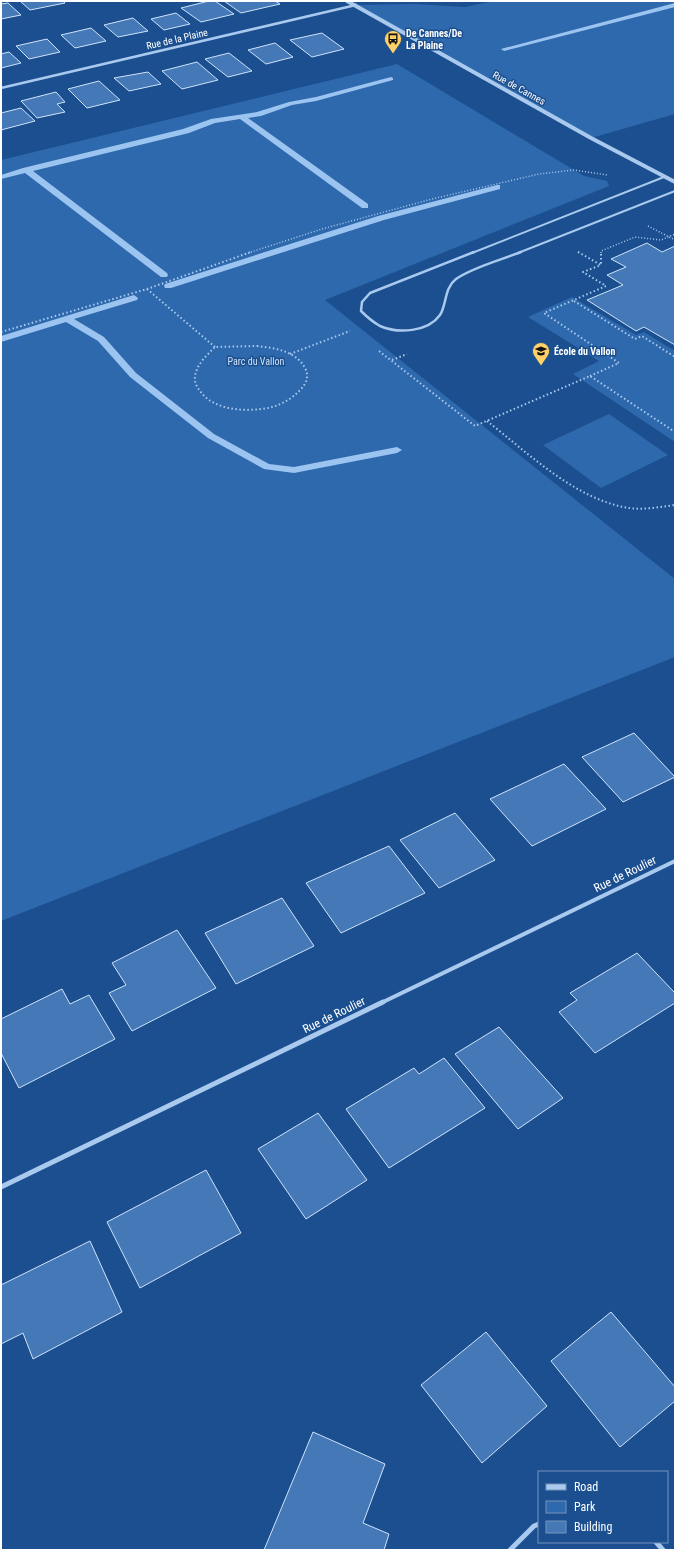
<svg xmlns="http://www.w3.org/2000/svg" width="676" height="1551" font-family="'Roboto Condensed',sans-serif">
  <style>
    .green { fill: #2e69ad }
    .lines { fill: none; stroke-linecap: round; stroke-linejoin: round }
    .stream { fill: #9cc4f0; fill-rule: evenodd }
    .building { fill: #4478b7; stroke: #cfe3fa }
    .path-far1 { stroke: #a9c9ee; stroke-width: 1.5; stroke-dasharray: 1 2; stroke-linecap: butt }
    .path { stroke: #a9c9ee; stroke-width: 2; stroke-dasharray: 1.5 2.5; stroke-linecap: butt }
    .service-far1 { stroke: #a9c9ee; stroke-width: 2 }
    .service { stroke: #a9c9ee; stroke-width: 2.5 }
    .minor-far2 { stroke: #a9c9ee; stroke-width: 2.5 }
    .minor-far1 { stroke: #a9c9ee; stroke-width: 4 }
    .minor { stroke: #a9c9ee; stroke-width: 5 }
    .tertiary { stroke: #a9c9ee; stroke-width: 4 }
    .labels { text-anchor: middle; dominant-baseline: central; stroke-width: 3; stroke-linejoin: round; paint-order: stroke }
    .far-poi-label { font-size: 10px; font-weight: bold; fill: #fff; stroke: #1b4f8f; text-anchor: start }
    .far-street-label { font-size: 10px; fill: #fff; stroke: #1b4f8f }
    .far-park-label { font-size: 10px; fill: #cfe3fa; stroke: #1b4f8f }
    .street-label { font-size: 12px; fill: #fff; stroke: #1b4f8f }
  </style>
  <rect width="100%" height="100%" fill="#1b4f8f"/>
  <path class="green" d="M494,1H675V114L591,138L356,5L415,4L465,7Z
    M397,64L584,176L607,181L609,186L325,300L675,579V657L1,921V160Z
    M572,297L636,335L644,332L675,351V442L573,374L599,361L528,317Z
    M609,414L668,455L601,488L543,445Z"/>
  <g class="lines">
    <path class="stream" d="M675,3V7L504,51L501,49Z
      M391,77L393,78V80L316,101L292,105L261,116L248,118L368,204V208H362L240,119L215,123L189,133L33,171L167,273L168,275L167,277H161L25,173L1,179V175L23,168L183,129L211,119L257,112L289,102L316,97Z
      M497,185H500V189L384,220L171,288H165L164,286L165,284L378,216Z
      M134,295L138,298L137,300L74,319L104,337L136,373L214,434L269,464L294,467L397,447L402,450L397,453L294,473L264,469L208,438L130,377L98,341L66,322L1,342V336Z"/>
  </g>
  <path class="building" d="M20,1H63L65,3L30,10Z
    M209,1H215L234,14L201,22L181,8Z
    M224,1H275L280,4L241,13Z
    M8,3L21,15L1,19V4Z
    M176,13L190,24L164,30L151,19Z
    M133,18L148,31L118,37L104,25Z
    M91,28L106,41L75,48L61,35Z
    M322,33L344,49L312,57L290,40Z
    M47,39L60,52L29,59L16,46Z
    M275,43L293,57L266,64L248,50Z
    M9,52L21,63L1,68V54Z
    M229,53L252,71L228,77L205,59Z
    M197,62L218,80L182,89L162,71Z
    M148,72L161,84L129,91L114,78Z
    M99,81L120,100L87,108L68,89Z
    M56,92L65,102L57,104L65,112L37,118L21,101Z
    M21,108L35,121L1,130V113Z
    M647,243L662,252L675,246V345L644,327L636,331L587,300L623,285L607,275L626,267L611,259Z
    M634,733L675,777L623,802L582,757Z
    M564,764L606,809L532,846L490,799Z
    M455,813L495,860L439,888L400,840Z
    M389,846L425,893L341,933L306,883Z
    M282,898L314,946L236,984L205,933Z
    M177,930L216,988L132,1031L109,993L126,985L112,963Z
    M637,953L675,993V1003L595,1053L559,1012L577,1000L570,993Z
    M62,989L70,1004L89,995L115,1039L19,1088L1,1053V1019Z
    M499,1027L563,1098L518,1129L455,1054Z
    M444,1058L485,1108L389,1168L346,1109L414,1068L419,1074Z
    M318,1113L367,1180L306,1219L258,1149Z
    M206,1170L241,1233L140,1288L107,1222Z
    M90,1241L122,1312L33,1359L23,1333L1,1344V1285Z
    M611,1312L675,1387V1401L620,1447L551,1361Z
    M486,1332L547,1406L482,1463L421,1385Z
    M313,1432L385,1464L363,1523L389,1534L384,1550H264Z"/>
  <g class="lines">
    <path class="path-far1" d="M648,226L675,240
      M578,252L580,253
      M248,253L322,229L432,199L539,174L574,170L607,175
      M601,253V251L635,237L661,240L675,234"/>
    <path class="path" d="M578,252L601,265V252
      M147,289L215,347
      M574,301L635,339L642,336L675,357
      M1,332L147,289L251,252
      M257,346C275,348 296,351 305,368C309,375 307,382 302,388C293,398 282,405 268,408C247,412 214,411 200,391C197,387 194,382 195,377C196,365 207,355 215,347Z
      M379,351L475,426L590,376L675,432
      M290,354L350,331
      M392,360L407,354
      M590,376L619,363L544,313L606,286L583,272L601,265
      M487,421C528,453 576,500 629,508C644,510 660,507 675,505"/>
    <path class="service-far1" d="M472,253L664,177
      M518,253L675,191"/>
    <path class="service" d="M474,252L370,293L362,302L361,311C367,317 373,322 380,326C398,334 428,332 440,315C447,304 444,288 456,279C473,267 501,260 521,252"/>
    <path class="minor-far2" d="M1,88L356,5"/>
    <path class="minor-far1" d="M381,1003L675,861"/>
    <path class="minor" d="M1,1187L383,1002
      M656,1542L663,1550
      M510,1550L534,1526L539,1524"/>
    <path class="tertiary" d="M347,1L591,138L675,182"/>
  </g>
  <defs>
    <symbol id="bus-pin" viewBox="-11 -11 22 30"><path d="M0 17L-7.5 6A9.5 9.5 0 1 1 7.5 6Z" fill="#ffd166" stroke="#1b4f8f"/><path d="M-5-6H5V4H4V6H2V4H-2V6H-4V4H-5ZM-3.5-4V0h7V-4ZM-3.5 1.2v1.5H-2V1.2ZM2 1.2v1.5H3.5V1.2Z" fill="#111"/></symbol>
    <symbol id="school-pin" viewBox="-11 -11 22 30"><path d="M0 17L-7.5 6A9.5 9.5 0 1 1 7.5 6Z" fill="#ffd166" stroke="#1b4f8f"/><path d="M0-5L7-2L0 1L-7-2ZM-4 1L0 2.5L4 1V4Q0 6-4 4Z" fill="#111"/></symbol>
  </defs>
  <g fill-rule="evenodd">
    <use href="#bus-pin" x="383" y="29" width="20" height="27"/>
    <use href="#school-pin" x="531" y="341" width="20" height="27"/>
  </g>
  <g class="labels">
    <g class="far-poi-label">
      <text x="406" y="33">De Cannes/De<tspan x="406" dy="12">La Plaine</tspan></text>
      <text x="554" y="351">École du Vallon</text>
    </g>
    <g class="far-street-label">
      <text transform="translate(177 39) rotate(-13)">Rue de la Plaine</text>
      <text transform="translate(519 88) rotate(29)">Rue de Cannes</text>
    </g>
    <g class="far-park-label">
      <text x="256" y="361">Parc du Vallon</text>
    </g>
    <g class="street-label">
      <text transform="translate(625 874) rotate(-26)">Rue de Roulier</text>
      <text transform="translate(334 1015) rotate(-26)">Rue de Roulier</text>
    </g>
  </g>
  <rect width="676" height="1551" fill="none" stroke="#ffffff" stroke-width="4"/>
  <rect x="538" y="1471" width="130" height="72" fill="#1b4f8f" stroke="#7695bc"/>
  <rect x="546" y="1484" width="20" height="6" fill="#a9c9ee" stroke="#7695bc"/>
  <text x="574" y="1491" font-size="12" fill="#ffffff">Road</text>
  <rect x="546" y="1501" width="20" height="12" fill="#2e69ad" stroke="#7695bc"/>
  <text x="574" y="1511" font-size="12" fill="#ffffff">Park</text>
  <rect x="546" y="1521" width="20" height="12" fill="#4478b7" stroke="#7695bc"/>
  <text x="574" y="1531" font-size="12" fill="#ffffff">Building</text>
</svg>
